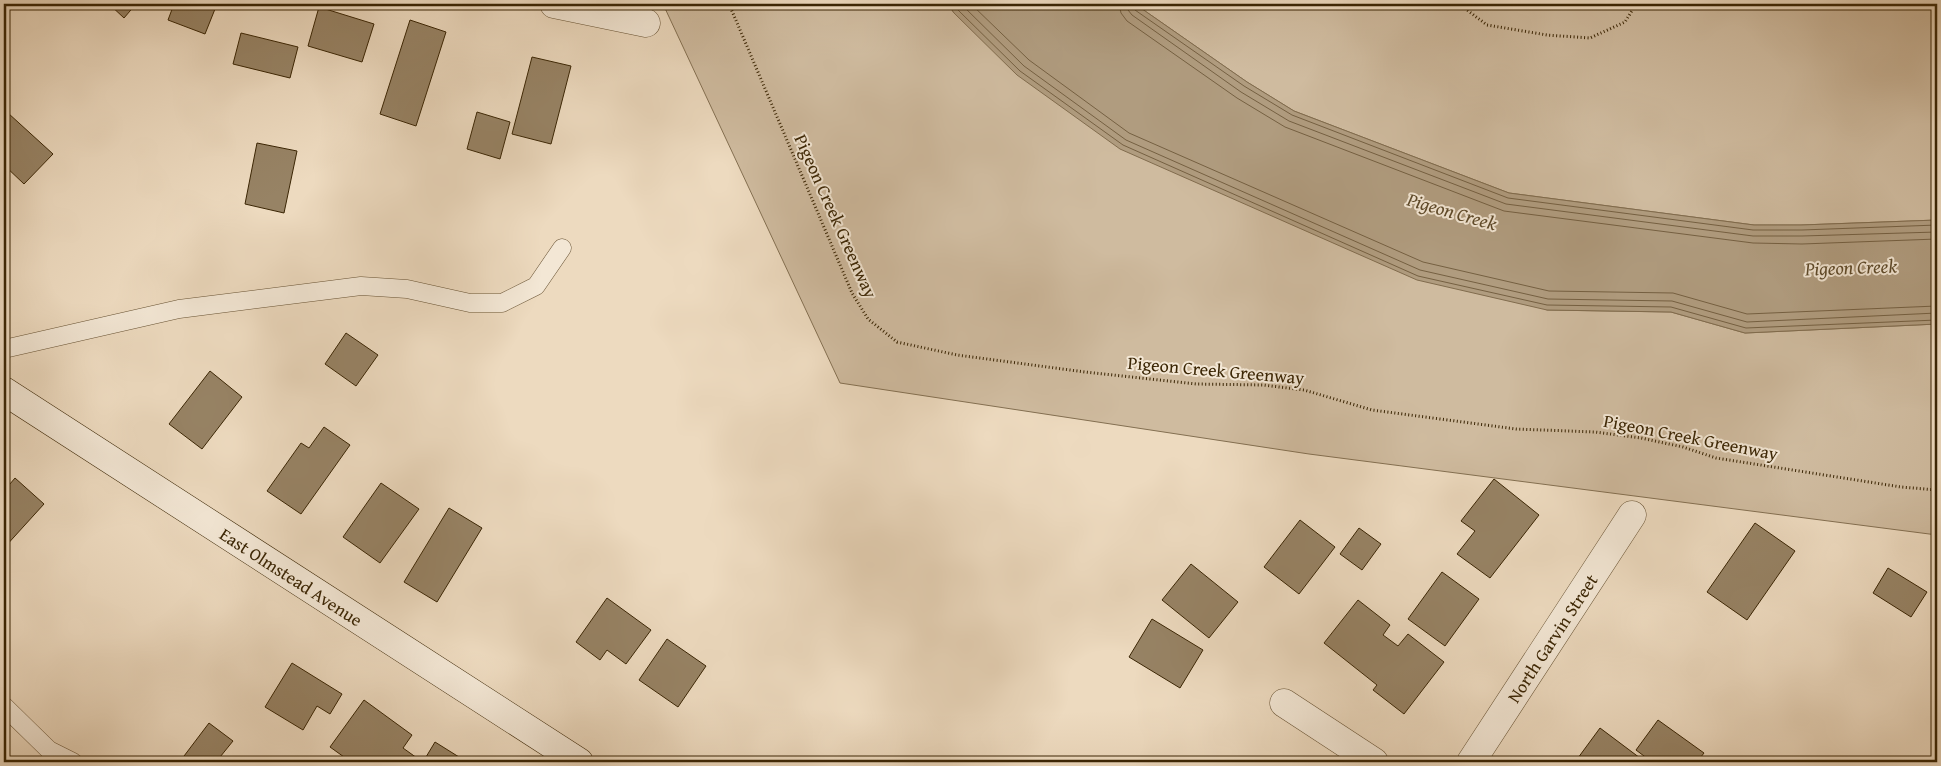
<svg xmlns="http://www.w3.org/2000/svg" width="1941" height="766" font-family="'Gentium Book Plus',serif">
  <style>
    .green { fill: #cfbb9f; stroke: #847052 }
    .water { fill: #b09c7f; stroke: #816c4e }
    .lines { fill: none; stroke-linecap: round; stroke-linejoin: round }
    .shore { stroke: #756042; stroke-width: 1 }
    .building { fill: #978365; stroke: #3a2504 }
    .lane-casing { stroke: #675233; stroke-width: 19 }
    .street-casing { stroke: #675233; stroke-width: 29 }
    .secondary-casing { stroke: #3a2504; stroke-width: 29 }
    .path { stroke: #3a2504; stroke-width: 3; stroke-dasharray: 1 2.5; stroke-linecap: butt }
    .lane { stroke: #f3e7d5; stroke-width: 18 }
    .street { stroke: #f3e7d5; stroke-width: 28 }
    .secondary { stroke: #f3e7d5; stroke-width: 28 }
    .labels { text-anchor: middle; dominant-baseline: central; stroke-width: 4; stroke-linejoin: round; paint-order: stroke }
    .street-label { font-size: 18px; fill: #3a2504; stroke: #f3e7d5 }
    .water-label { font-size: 19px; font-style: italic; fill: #5d4929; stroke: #f3e7d5 }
  </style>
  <rect width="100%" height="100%" fill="#eddabf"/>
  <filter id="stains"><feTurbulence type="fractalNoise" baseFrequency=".004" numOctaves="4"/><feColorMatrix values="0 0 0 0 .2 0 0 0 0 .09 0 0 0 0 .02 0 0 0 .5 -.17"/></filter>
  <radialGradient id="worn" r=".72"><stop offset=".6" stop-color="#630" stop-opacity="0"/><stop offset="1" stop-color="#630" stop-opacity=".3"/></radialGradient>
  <path class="green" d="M663,4H948L954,13L1547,310L1671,312L1745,333L1937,324V535L1309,454L840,383Z
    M1135,4H1937V220L1801,225H1754L1509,193L1294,111L1247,82Z"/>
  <path class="water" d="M948,4H1135L1247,82L1294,111L1509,193L1754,225H1801L1937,220V324L1745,333L1671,312L1547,310L1417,280L1120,149L1017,75L954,13Z"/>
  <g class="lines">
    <path class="shore" d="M954,4L958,10L1020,71L1123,145L1418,276L1547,305L1671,307L1746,328L1937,320
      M961,4L1024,66L1126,140L1420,270L1548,299L1672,301L1747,322L1937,313
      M971,4L1029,60L1129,133L1423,262L1549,291L1673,293L1747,314L1937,306
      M1119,4L1121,13L1127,21L1237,98L1285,127L1504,211L1753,243L1802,244L1937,239
      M1127,4L1128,10L1132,15L1241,92L1289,121L1506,204L1753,236H1802L1937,232
      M1133,4L1135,10L1244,86L1292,115L1508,198L1753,230H1802L1937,225"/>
  </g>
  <path class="building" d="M109,4H136L124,18Z
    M174,4H217L205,34L168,20Z
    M319,7L374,24L362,62L308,46Z
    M410,20L446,32L416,126L380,114Z
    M241,33L298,47L290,78L233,64Z
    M532,57L571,66L551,144L512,134Z
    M477,112L510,122L500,159L467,149Z
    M8,113L53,154L24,184L4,165V117Z
    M257,143L297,151L284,213L245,204Z
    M346,333L378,355L356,386L325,364Z
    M210,371L242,397L202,449L169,424Z
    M324,427L350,445L301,514L267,491L301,443L309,448Z
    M15,478L44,504L4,548V491Z
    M1494,479L1539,515L1490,578L1457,554L1475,531L1461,521Z
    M381,483L419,509L380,563L343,537Z
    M449,508L482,528L437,602L404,582Z
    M1300,520L1335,547L1299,594L1264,567Z
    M1755,523L1795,551L1747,620L1707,592Z
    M1359,528L1381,544L1362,570L1340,554Z
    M1191,564L1238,602L1209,638L1162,600Z
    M1888,568L1927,592L1911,617L1873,593Z
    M1442,572L1479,599L1445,646L1408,619Z
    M607,598L651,630L626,664L607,650L600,660L576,642Z
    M1358,600L1390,625L1383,635L1398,646L1408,634L1444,662L1404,714L1373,690L1377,685L1324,643Z
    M1152,619L1203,650L1180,688L1129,657Z
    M667,639L706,666L678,707L639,680Z
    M292,663L342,694L330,714L317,706L303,730L265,707Z
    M364,700L412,735L403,748L417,758L414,762H351L330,747Z
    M1658,720L1704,753L1697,762H1652L1636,750Z
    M209,723L233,741L216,762H185L181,760Z
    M1600,728L1640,758L1637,762H1575Z
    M435,742L467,762H423Z"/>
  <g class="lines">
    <defs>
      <path id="lane" d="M4,349L179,309L361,286L407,289L470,303H502L536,286L562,248
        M4,706L49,750L73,762"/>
      <g id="street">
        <path d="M554,4L646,23"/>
        <path d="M1284,703L1374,762"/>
        <path id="s1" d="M1471,762L1632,515"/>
      </g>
      <g id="secondary">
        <path id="s2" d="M4,391L579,762"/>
      </g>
    </defs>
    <use href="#lane" class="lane-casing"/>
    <use href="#street" class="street-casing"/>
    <use href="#secondary" class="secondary-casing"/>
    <path class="path" d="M729,4L852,293L868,319L897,342L957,355L1085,372L1196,384L1263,385L1304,390L1372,410L1516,429L1595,432L1641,438L1683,447L1716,458L1901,487L1937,490
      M1459,4L1487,25L1547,35L1590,38L1625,22L1636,4"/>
    <use href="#lane" class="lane"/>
    <use href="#street" class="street"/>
    <use href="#secondary" class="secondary"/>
  </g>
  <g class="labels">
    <g class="street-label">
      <text transform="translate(836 216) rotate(66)">Pigeon Creek Greenway</text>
      <text transform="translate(1216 370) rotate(5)">Pigeon Creek Greenway</text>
      <text transform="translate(1691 437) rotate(11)">Pigeon Creek Greenway</text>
      <text stroke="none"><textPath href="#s2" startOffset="342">East Olmstead Avenue</textPath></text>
      <text stroke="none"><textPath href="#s1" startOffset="148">North Garvin Street</textPath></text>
    </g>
    <g class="water-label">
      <text transform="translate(1452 211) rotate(16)">Pigeon Creek</text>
      <text transform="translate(1851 267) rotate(-2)">Pigeon Creek</text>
    </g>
  </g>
  <rect width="1941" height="766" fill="none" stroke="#eddabf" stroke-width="20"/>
  <rect x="5" y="5" width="1931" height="756" fill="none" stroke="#3a2504" stroke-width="2.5"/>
  <rect x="10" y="10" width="1921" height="746" fill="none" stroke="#3a2504"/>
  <rect width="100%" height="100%" filter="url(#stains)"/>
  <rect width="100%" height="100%" fill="url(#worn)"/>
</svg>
